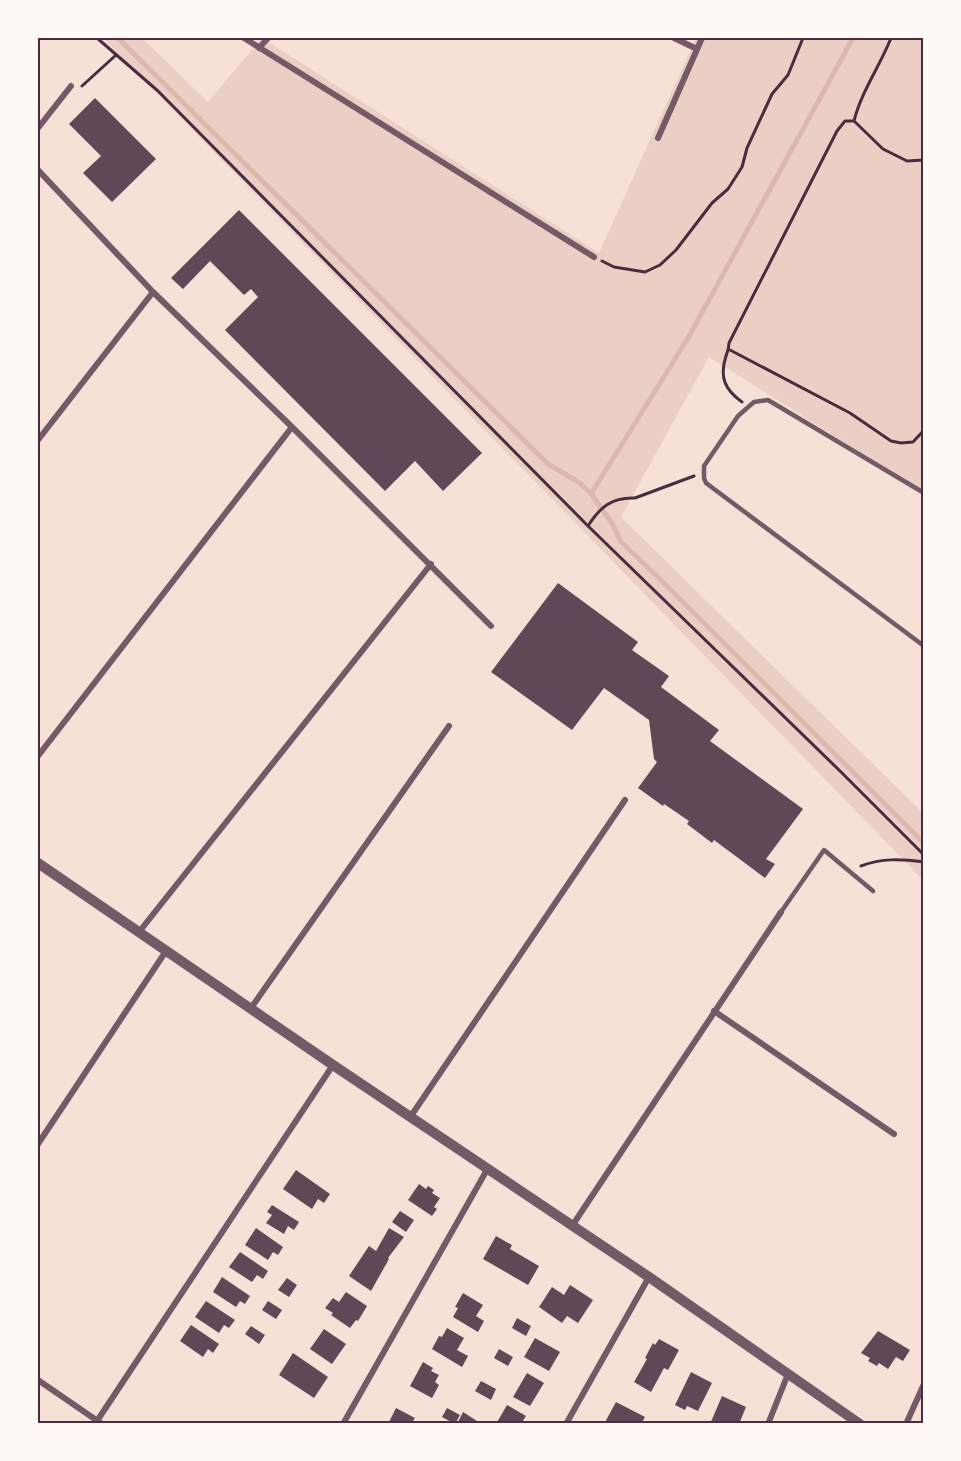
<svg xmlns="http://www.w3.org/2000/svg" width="961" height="1461" font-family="'Open Sans',sans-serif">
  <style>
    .green { fill: #ebcfc5 }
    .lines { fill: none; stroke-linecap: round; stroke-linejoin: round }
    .stream { stroke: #dcb8b0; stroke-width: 5 }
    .building { fill: #644757 }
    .path { stroke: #4a2c40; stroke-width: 3 }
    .service { stroke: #755966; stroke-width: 4.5 }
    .minor { stroke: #755966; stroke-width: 6 }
    .tertiary { stroke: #755966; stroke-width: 10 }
    .neatline { fill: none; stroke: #4a2c40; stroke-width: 2 }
  </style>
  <rect width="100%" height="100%" fill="#f7e1d7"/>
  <path class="green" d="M103,38H142L208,102L262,38L599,253L696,38H923V492L709,357L621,517L923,813V880Z"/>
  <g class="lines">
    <path class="stream" d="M118,38L548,464L580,483L591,494L612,523L621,542L658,577L924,843
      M591,494L688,338L853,38"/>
  </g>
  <path class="building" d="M95,98L156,159L112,202L83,173L101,156L69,124Z
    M239,210L482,453L443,491L415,461L385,491L225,330L258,297L251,289L244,295L210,261L183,289L171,278Z
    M558,583L638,642L632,650L669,676L661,687L719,730L710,741L803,809L766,859L775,864L765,878L714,840L712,843L687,824L689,821L664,804L663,806L638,788L657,762L654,759L649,720L604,688L572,730L491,672Z
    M296,1170L330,1194L324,1203L318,1199L312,1209L283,1189Z
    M419,1184L426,1189L428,1186L434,1190L432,1193L440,1198L434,1207L437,1209L432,1216L408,1200Z
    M272,1205L299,1222L294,1230L288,1226L284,1234L266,1223L272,1215L267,1212Z
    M400,1211L414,1220L406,1232L392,1222Z
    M256,1228L283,1247L278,1255L273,1252L268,1260L245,1245Z
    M389,1228L404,1237L388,1258L389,1259L371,1291L349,1276L369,1246L376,1251Z
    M496,1236L512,1245L510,1249L539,1266L528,1285L483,1259Z
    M240,1252L268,1271L263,1279L257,1275L252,1282L229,1267Z
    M222,1277L250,1296L245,1304L240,1301L236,1307L213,1292Z
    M287,1278L297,1285L289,1297L278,1290Z
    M570,1285L593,1300L578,1323L567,1316L562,1323L539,1307L552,1287L564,1295Z
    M346,1292L367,1306L358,1321L356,1320L350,1328L331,1315L333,1313L325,1308L333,1298L339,1302Z
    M463,1293L483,1305L476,1316L484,1321L478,1332L453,1317L458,1308L455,1307Z
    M206,1301L235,1320L229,1328L224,1325L219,1333L195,1317Z
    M268,1301L282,1310L276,1319L262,1310Z
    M517,1318L531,1326L526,1336L512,1328Z
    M191,1325L219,1344L213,1353L208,1349L203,1357L180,1341Z
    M251,1326L265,1335L259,1344L245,1334Z
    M447,1328L464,1338L457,1350L468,1356L462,1367L432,1349L439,1336L442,1337Z
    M324,1329L346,1344L332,1364L310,1349Z
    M878,1331L910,1350L903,1361L896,1357L888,1369L879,1363L877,1366L868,1361L870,1358L861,1353Z
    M535,1338L560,1352L549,1371L524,1357Z
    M659,1339L679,1350L668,1370L664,1368L651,1392L634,1382L647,1359L645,1358L653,1343L655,1345Z
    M499,1349L513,1357L508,1366L494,1358Z
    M293,1353L328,1377L314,1398L279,1375Z
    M423,1362L433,1368L431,1371L439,1375L435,1382L439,1385L432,1398L410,1386Z
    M691,1372L712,1383L698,1411L687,1406L685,1410L675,1405Z
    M527,1373L544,1383L530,1406L513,1397Z
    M481,1381L496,1389L491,1400L475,1391Z
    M722,1396L746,1407L739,1424H710Z
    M616,1402L645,1417L641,1424H604Z
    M507,1405L526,1416L521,1424H496Z
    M396,1408L415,1418L411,1424H388Z
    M447,1408L460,1415L455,1424L442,1417Z
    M463,1412L477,1421L475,1424H457Z"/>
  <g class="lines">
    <path class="path" d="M97,38L158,91L588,526L839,770L924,855
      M82,86L116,55
      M854,121C861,92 880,66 891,38
      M602,261L614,267L645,272L660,265L676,250L712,203L728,189L742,167L747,148L772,94L788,75L803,38
      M730,350L850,413L891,441L901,443L913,442L924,430
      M742,402C725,390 719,377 726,356C728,351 729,349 729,343L837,131L845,121H854L883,149L907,161L924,160
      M588,526C600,507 612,497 635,498L694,476
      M861,866C882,858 901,859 924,862"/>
    <path class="service" d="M924,493L768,400L754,402L738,416L704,466V478L706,483L924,646
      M781,912L824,850L873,891"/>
    <path class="minor" d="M244,38L594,257
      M674,38L697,49
      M259,48L268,38
      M38,128L71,86
      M658,138L702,38
      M38,170L153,292L292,427L491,626
      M38,440L153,292
      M38,756L292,427
      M139,932L431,564
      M251,1008L449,726
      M714,1011L894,1134
      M411,1116L625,800
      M38,1144L166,951
      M572,1226L781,912
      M38,1380L102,1424
      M95,1424L333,1065
      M343,1424L488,1168
      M566,1424L649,1277
      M768,1424L788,1374
      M906,1424L924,1384"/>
    <path class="tertiary" d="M38,863L333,1065L649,1277L860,1424"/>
  </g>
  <rect width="961" height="1461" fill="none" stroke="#fffaf5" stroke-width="78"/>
  <rect x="39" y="39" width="883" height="1383" class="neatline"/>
</svg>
